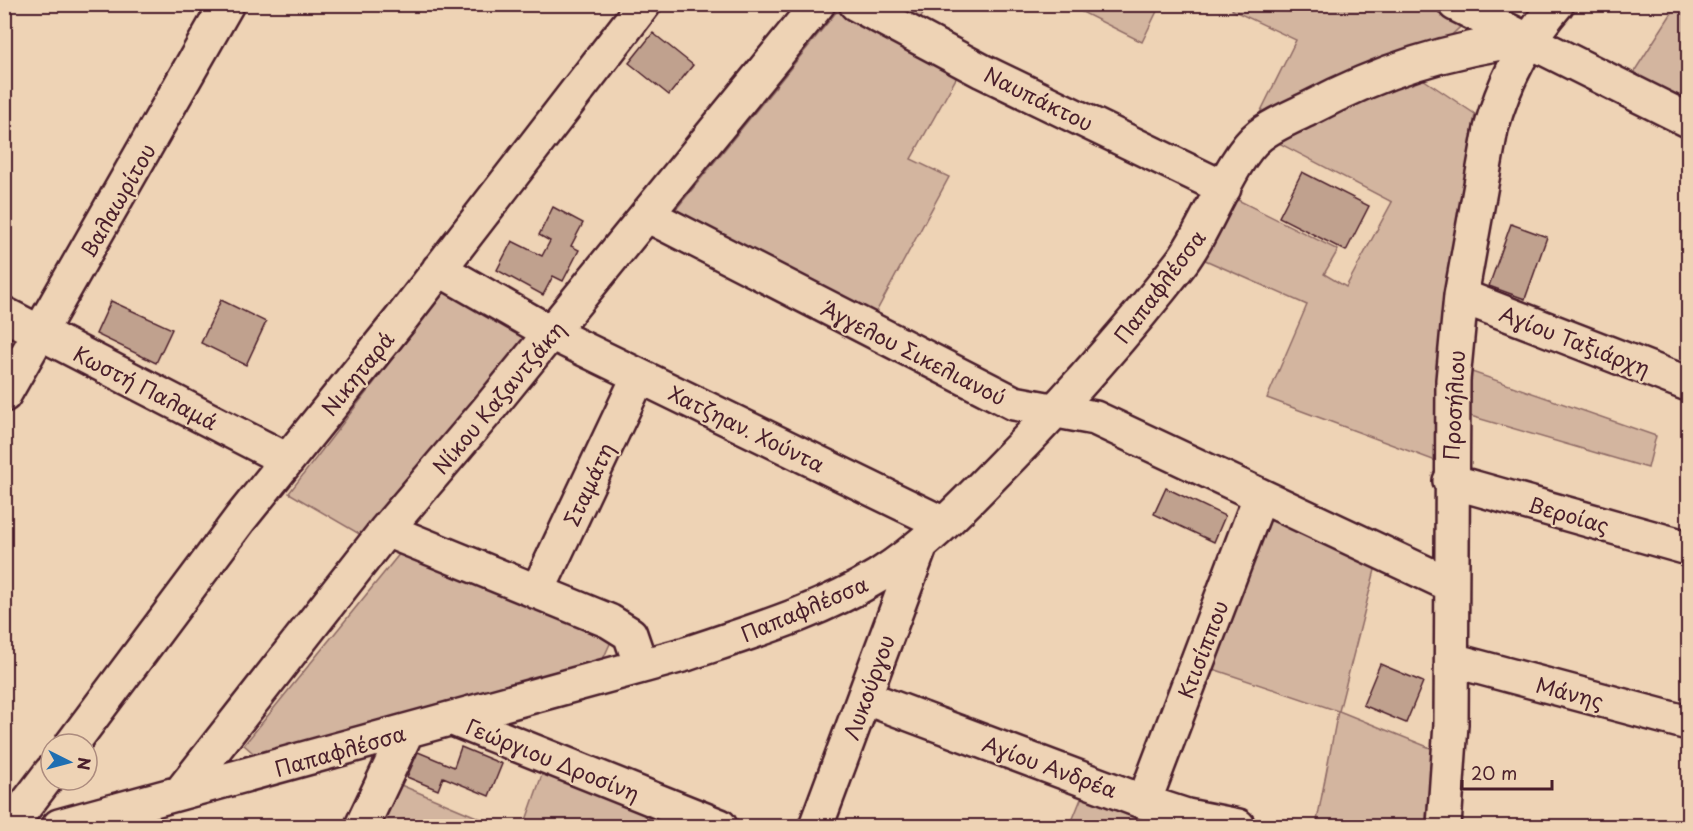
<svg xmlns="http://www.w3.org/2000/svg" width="1693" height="831" font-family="'Playpen Sans',sans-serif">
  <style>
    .green { fill: #d3b59f; stroke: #8e6a65; stroke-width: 1.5 }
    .building { fill: #c0a18e; stroke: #4a1f2b; stroke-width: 1.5 }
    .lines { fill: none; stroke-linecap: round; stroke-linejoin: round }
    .minor-casing { stroke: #4a1f2b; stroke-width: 38 }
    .minor { stroke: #eed3b5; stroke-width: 33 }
    .labels { text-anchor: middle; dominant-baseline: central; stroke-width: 4.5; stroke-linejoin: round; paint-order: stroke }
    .street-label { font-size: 21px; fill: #4a1f2b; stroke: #eed3b5 }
  </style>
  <rect width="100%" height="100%" fill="#eed3b5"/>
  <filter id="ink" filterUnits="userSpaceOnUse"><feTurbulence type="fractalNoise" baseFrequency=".0167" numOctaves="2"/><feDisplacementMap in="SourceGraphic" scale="12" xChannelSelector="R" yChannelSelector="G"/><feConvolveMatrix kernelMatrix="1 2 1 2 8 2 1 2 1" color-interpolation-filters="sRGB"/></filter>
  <g filter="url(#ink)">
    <path class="green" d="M1426,4L1464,22C1447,45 1422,51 1396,61L1475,114L1460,207L1469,371L1656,436L1648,468L1443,408L1441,463L1267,398L1307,305L1203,259L1232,197L1338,250L1324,274L1346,287L1392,202L1252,129L1296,40L1232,10L1235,5Z
      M842,5H928L906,45L959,73L911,159L949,177L875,314L673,213Z
      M1078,5V4L1160,5L1142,42L1076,9Z
      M1662,5H1688V105L1630,78L1673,11Z
      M447,288L529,340L368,539L289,493Z
      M1264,513L1377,562L1339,711L1433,749L1425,826H1316L1338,711L1207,667Z
      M401,552L614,635L603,659L259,758L244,745Z
      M544,769L694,826H524Z
      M396,783L498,826H377Z
      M1083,794L1172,826H1070Z"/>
    <path class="building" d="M653,33L693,65L669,95L629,63Z
      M1302,172L1369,206L1346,251L1279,217Z
      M553,207L583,223L571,246L579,250L563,281L553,276L543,295L497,270L512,241L542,256L550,241L539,235Z
      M1511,224L1547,237L1525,299L1489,286Z
      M221,300L266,322L246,365L201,343Z
      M111,301L172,329L156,363L96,334Z
      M1166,488L1225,516L1214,542L1154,514Z
      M1380,664L1423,682L1406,723L1363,705Z
      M461,747L502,764L489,796L443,777L438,790L407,777L418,752L454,767Z"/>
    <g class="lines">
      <defs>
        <path id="minor" d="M856,4L982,71L1224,188
          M1455,4L1688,120
          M647,215L1014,403L1095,418L1451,585
          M439,269L551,333L944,524
          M1461,296L1688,384
          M4,314L287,460
          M4,395L227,4
          M1450,481L1688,548
          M386,530L609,621L630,634L641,666
          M537,592L639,376
          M1452,660L1688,723
          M864,697L1144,802L1187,816L1238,826
          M453,719L720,826
          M72,744L240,519L401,319L644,4
          M181,792L386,530L487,411L818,4
          M1144,802L1260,497
          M10,826L51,772
          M59,826L686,654C751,632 819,612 878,576C924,547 962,507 1000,468C1064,403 1124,336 1180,264C1207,230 1230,158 1260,135C1274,124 1292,117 1308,109C1380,71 1448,49 1529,39
          M362,826L407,731
          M816,826L920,547
          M1444,826L1451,724L1453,380L1461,296L1491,129C1504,82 1525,41 1557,4"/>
      </defs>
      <use href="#minor" class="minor-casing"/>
      <use href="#minor" class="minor"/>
    </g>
  </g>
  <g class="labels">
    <g class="street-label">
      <text transform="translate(1039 98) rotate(26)">Ναυπάκτου</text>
      <text transform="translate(117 200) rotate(-60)">Βαλαωρίτου</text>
      <text transform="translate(1159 286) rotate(-53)">Παπαφλέσσα</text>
      <text transform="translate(1575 340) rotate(21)">Αγίου Ταξιάρχη</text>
      <text transform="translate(914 352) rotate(27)">Άγγελου Σικελιανού</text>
      <text transform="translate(357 373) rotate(-51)">Νικηταρά</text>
      <text transform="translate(146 387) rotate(27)">Κωστή Παλαμά</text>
      <text transform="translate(498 397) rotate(-50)">Νίκου Καζαντζάκη</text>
      <text transform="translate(1453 405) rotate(-87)">Προσήλιου</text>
      <text transform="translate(747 428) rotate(26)">Χατζηαν. Χούντα</text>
      <text transform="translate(588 484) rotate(-65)">Σταμάτη</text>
      <text transform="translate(1569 514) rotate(16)">Βεροίας</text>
      <text transform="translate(804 608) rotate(-23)">Παπαφλέσσα</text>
      <text transform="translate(1202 649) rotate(-69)">Κτισίππου</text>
      <text transform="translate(868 687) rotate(-70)">Λυκούργου</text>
      <text transform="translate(1570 692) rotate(15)">Μάνης</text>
      <text transform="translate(340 750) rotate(-16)">Παπαφλέσσα</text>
      <text transform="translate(553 759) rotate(22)">Γεώργιου Δροσίνη</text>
      <text transform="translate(1050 766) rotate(20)">Αγίου Ανδρέα</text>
    </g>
  </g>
  <rect width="1693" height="831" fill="none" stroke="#eed3b5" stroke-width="24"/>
  <rect x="12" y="12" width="1669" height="807" fill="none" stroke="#4a1f2b" stroke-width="2" filter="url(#ink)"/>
  <g transform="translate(69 762) rotate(96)"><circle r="28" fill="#eed3b5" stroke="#ac8b7e" stroke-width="1.5"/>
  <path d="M0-4.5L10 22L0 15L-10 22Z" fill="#1f6fb2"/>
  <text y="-9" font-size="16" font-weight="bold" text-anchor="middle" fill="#4a1f2b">N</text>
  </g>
  <path d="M1462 780v9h90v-9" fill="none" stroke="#4a1f2b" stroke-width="3"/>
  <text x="1471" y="780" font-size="18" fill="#4a1f2b" stroke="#eed3b5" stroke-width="4.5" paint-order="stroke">20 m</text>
</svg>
